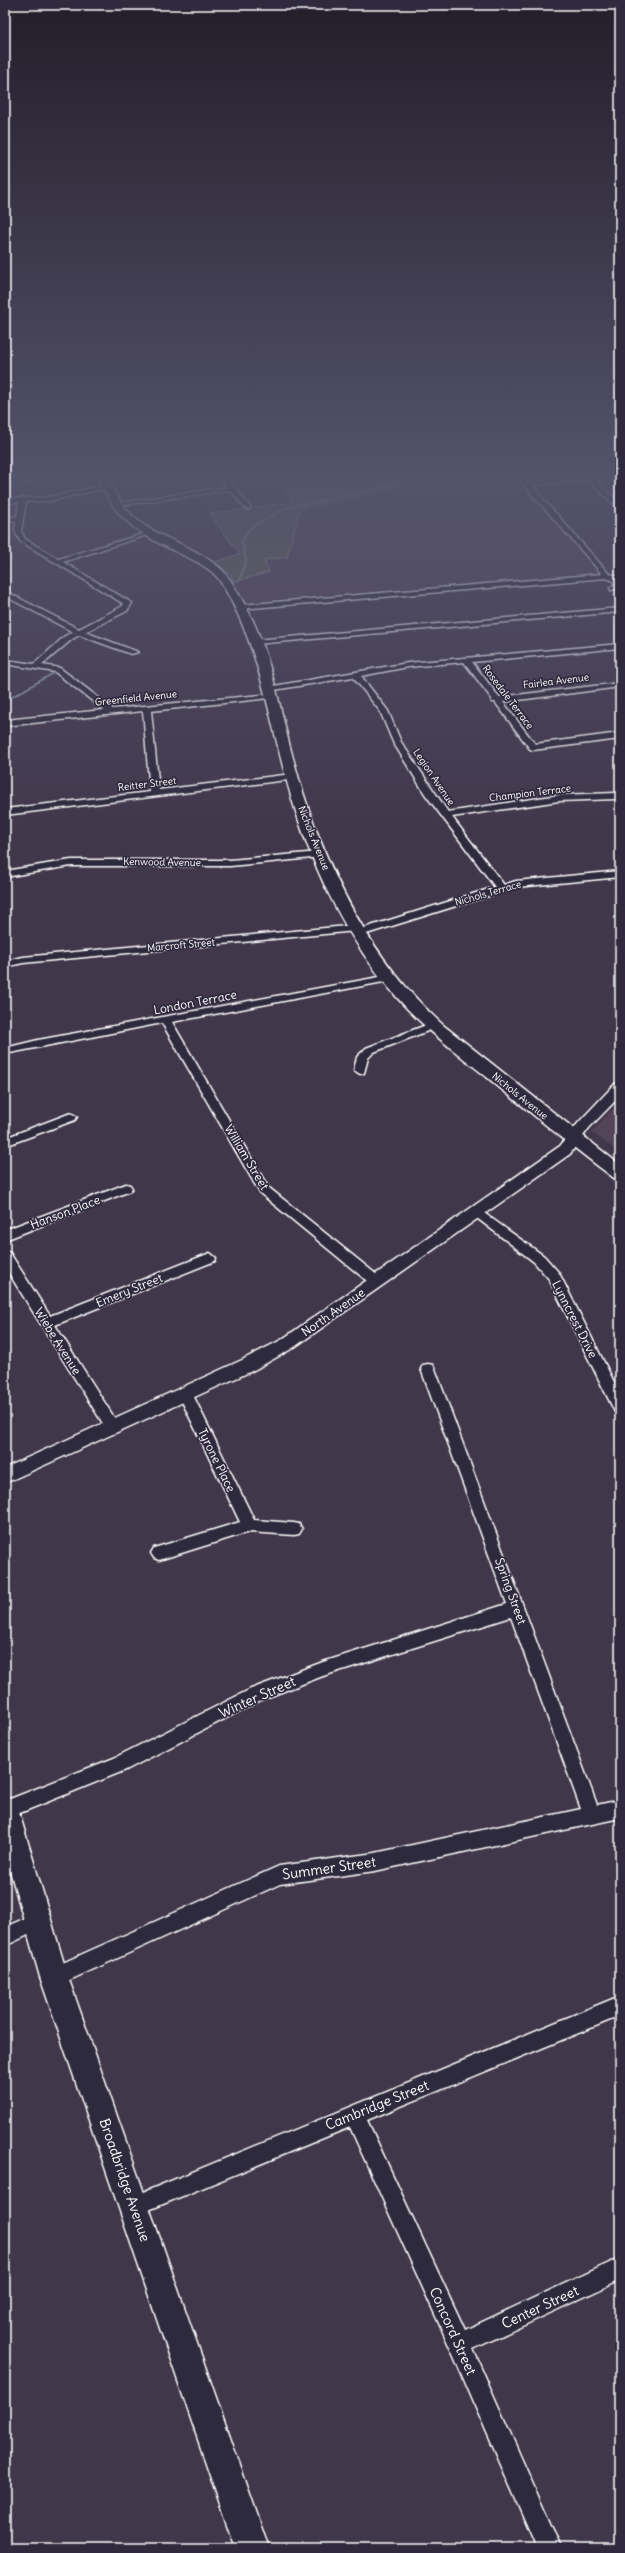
<svg xmlns="http://www.w3.org/2000/svg" width="625" height="2553" font-family="Delius,sans-serif">
  <style>
    .built { fill: #524458 }
    .green { fill: #646557; stroke: #b2b2ab }
    .lines { fill: none; stroke-linecap: round; stroke-linejoin: round }
    .stream { stroke: #94a2ae; stroke-width: 2 }
    .minor-casing { stroke: #fff; stroke-width: 3 }
    .tertiary-casing { stroke: #fff; stroke-width: 3 }
    .secondary-casing { stroke: #fff; stroke-width: 3 }
    .minor { fill: #2f2a3d; fill-rule: evenodd }
    .tertiary { fill: #2f2a3d; fill-rule: evenodd }
    .secondary { fill: #2f2a3d; fill-rule: evenodd }
    .labels { text-anchor: middle; dominant-baseline: central; stroke-width: 3.5; stroke-linejoin: round; paint-order: stroke }
    .far-street-label { font-size: 10px; fill: #fff; stroke: #2f2a3d }
    .street-label { font-size: 12px; fill: #fff; stroke: #2f2a3d }
    .near-street-label { font-size: 14px; fill: #fff; stroke: #2f2a3d }
  </style>
  <rect width="100%" height="100%" fill="#41374b"/>
  <filter id="ink" filterUnits="userSpaceOnUse"><feTurbulence type="fractalNoise" baseFrequency=".025" numOctaves="2"/><feDisplacementMap in="SourceGraphic" scale="8" xChannelSelector="R" yChannelSelector="G"/><feConvolveMatrix kernelMatrix="1 2 1 2 8 2 1 2 1" color-interpolation-filters="sRGB"/></filter>
  <g filter="url(#ink)">
    <path class="built" d="M436,477H515L598,573L244,602L233,582L269,572L264,560L287,557L300,509Z
      M620,1102V1153L591,1132Z"/>
    <path class="green" d="M273,477H436L300,509L287,557L264,560L269,572L233,582L231,575L215,562L240,554L209,514L293,502Z"/>
    <g class="lines">
      <path class="stream" d="M240,579L246,560L242,541L250,528L286,508L391,485L413,477
        M5,701L52,674"/>
      <defs>
        <path id="minor" d="M23,477H29L28,483H24Z
          M220,477H227L250,507V509H246L230,490L115,506L112,504L227,487Z
          M517,477H524L528,482L575,477H602L595,479L620,504V510L588,480L531,485L609,574L618,576L620,588L611,590L610,588L615,584L612,580L606,578L240,609L236,607L240,605L602,574Z
          M105,485L107,488L49,501L26,502L21,531L25,539L58,559L147,533V535L63,562L132,603L127,611L85,632L138,652L131,654L79,635L71,640L42,665L60,668L113,709L272,694V698H269L151,711L159,790L292,774L296,777L295,779L5,815V809L150,792L143,711L5,726V720L104,710L55,672L5,664V660L34,664L65,636L73,632L5,596V591L79,629L121,607L124,604L20,541L15,531L16,520L5,523V519L17,516L19,502L5,503V499L49,497Z
          M620,608V612L255,644L251,642L255,640Z
          M620,644V648L472,662L499,697L620,683V687L503,702L535,744L620,733V739L533,750L530,749L495,702H492V699L464,662L408,667L361,676L388,711L401,742L448,812L559,795L616,793L620,795L616,799L559,801L452,817L504,885L516,881L620,871V877L517,887L360,936L356,935V931L23,963L5,967V961L23,957L357,925L361,926V929L495,887L425,794L393,742L380,711L353,677L268,691L264,689L268,687L408,663Z
          M319,852L324,855L322,857L230,866H71L5,877V871L71,860H230Z
          M390,975L394,976V980L172,1022L268,1187L382,1279L384,1282L377,1287L372,1285L260,1193L162,1023L5,1054V1048L38,1040Z
          M434,1022L439,1025L438,1027L374,1052L368,1058L364,1073L360,1074L354,1070L357,1057L366,1048Z
          M71,1113L77,1117L75,1120L5,1146V1138Z
          M126,1184L130,1185L132,1188L130,1191L5,1240V1230Z
          M477,1208L544,1256L559,1273L620,1394V1414L615,1412L549,1279L534,1262L473,1215L471,1212L473,1209Z
          M5,1251L10,1253L50,1316L205,1255L210,1253L216,1258L215,1261L55,1325L117,1422L119,1426L117,1430L112,1432L107,1430L5,1267Z
          M428,1364L433,1365L435,1369L597,1805L620,1800V1818L375,1871L280,1884L61,1984L54,1986L47,1984L45,1977L47,1970L279,1866L375,1853L581,1809L511,1617L323,1676L263,1699L126,1770L5,1819V1801L114,1758L251,1689L323,1662L507,1604L421,1369L423,1365Z
          M185,1388L190,1389L192,1393L254,1520L294,1523L299,1524L302,1529L299,1534L294,1535L249,1532L159,1560L154,1558L151,1553L154,1548L240,1522L178,1393L180,1389Z
          M37,1913L43,1916L46,1922L43,1928L5,1946V1927Z
          M620,1996V2016L367,2120L465,2330L620,2258V2280L473,2349L561,2548H537L452,2352L350,2127L134,2216L127,2213L124,2206L127,2199Z"/>
        <path id="tertiary" d="M620,1082V1096L589,1128L570,1154L293,1348L254,1370L5,1483V1468L242,1360L281,1340L560,1146L579,1122L615,1084Z"/>
        <path id="secondary" d="M98,477H108C133,542 177,531 221,569C231,579 238,593 245,605C271,652 279,707 293,758C320,858 365,955 443,1025L620,1165V1180L614,1178L598,1166C559,1136 521,1105 483,1074C452,1049 420,1025 394,994C350,943 316,876 296,812C271,736 264,653 222,584C214,570 198,562 183,555C142,535 116,523 98,477Z
          M5,1797L14,1800L18,1809L68,1977L269,2548H235L40,1977L5,1853Z"/>
      </defs>
      <use href="#minor" class="minor-casing"/>
      <use href="#tertiary" class="tertiary-casing"/>
      <use href="#secondary" class="secondary-casing"/>
      <use href="#minor" class="minor"/>
      <use href="#tertiary" class="tertiary"/>
      <use href="#secondary" class="secondary"/>
    </g>
  </g>
  <linearGradient id="sky" x2="0" y2="1"><stop stop-color="#241e29"/><stop offset="0.57" stop-color="#54536c"/><stop offset="1" stop-color="#54536c" stop-opacity="0"/></linearGradient>
  <rect width="625" height="835" fill="url(#sky)"/>
  <g class="labels">
    <g class="far-street-label">
      <text transform="translate(556 681) rotate(-7)">Fairlea Avenue</text>
      <text transform="translate(508 697) rotate(53)">Rosedale Terrace</text>
      <text transform="translate(136 698) rotate(-6)">Greenfield Avenue</text>
      <text transform="translate(434 777) rotate(56)">Legion Avenue</text>
      <text transform="translate(147 784) rotate(-7)">Reitter Street</text>
      <text transform="translate(530 793) rotate(-7)">Champion Terrace</text>
      <text transform="translate(314 838) rotate(68)">Nichols Avenue</text>
      <text transform="translate(162 862) rotate(1)">Kenwood Avenue</text>
      <text transform="translate(488 893) rotate(-16)">Nichols Terrace</text>
      <text transform="translate(181 945) rotate(-5)">Marcroft Street</text>
      <text transform="translate(520 1096) rotate(39)">Nichols Avenue</text>
    </g>
    <g class="street-label">
      <text transform="translate(195 1002) rotate(-11)">London Terrace</text>
      <text transform="translate(247 1157) rotate(59)">William Street</text>
      <text transform="translate(65 1212) rotate(-21)">Hanson Place</text>
      <text transform="translate(129 1290) rotate(-22)">Emery Street</text>
      <text transform="translate(333 1312) rotate(-35)">North Avenue</text>
      <text transform="translate(575 1319) rotate(63)">Lynncrest Drive</text>
      <text transform="translate(58 1341) rotate(58)">Wiebe Avenue</text>
      <text transform="translate(217 1460) rotate(64)">Tyrone Place</text>
      <text transform="translate(511 1591) rotate(70)">Spring Street</text>
    </g>
    <g class="near-street-label">
      <text transform="translate(257 1697) rotate(-24)">Winter Street</text>
      <text transform="translate(329 1868) rotate(-8)">Summer Street</text>
      <text transform="translate(377 2105) rotate(-22)">Cambridge Street</text>
      <text transform="translate(125 2180) rotate(71)">Broadbridge Avenue</text>
      <text transform="translate(540 2307) rotate(-25)">Center Street</text>
      <text transform="translate(453 2331) rotate(66)">Concord Street</text>
    </g>
  </g>
  <rect width="625" height="2553" fill="none" stroke="#2f2a3d" stroke-width="20"/>
  <rect x="10" y="10" width="605" height="2533" fill="none" stroke="#fff" stroke-width="1.5" filter="url(#ink)"/>
</svg>
